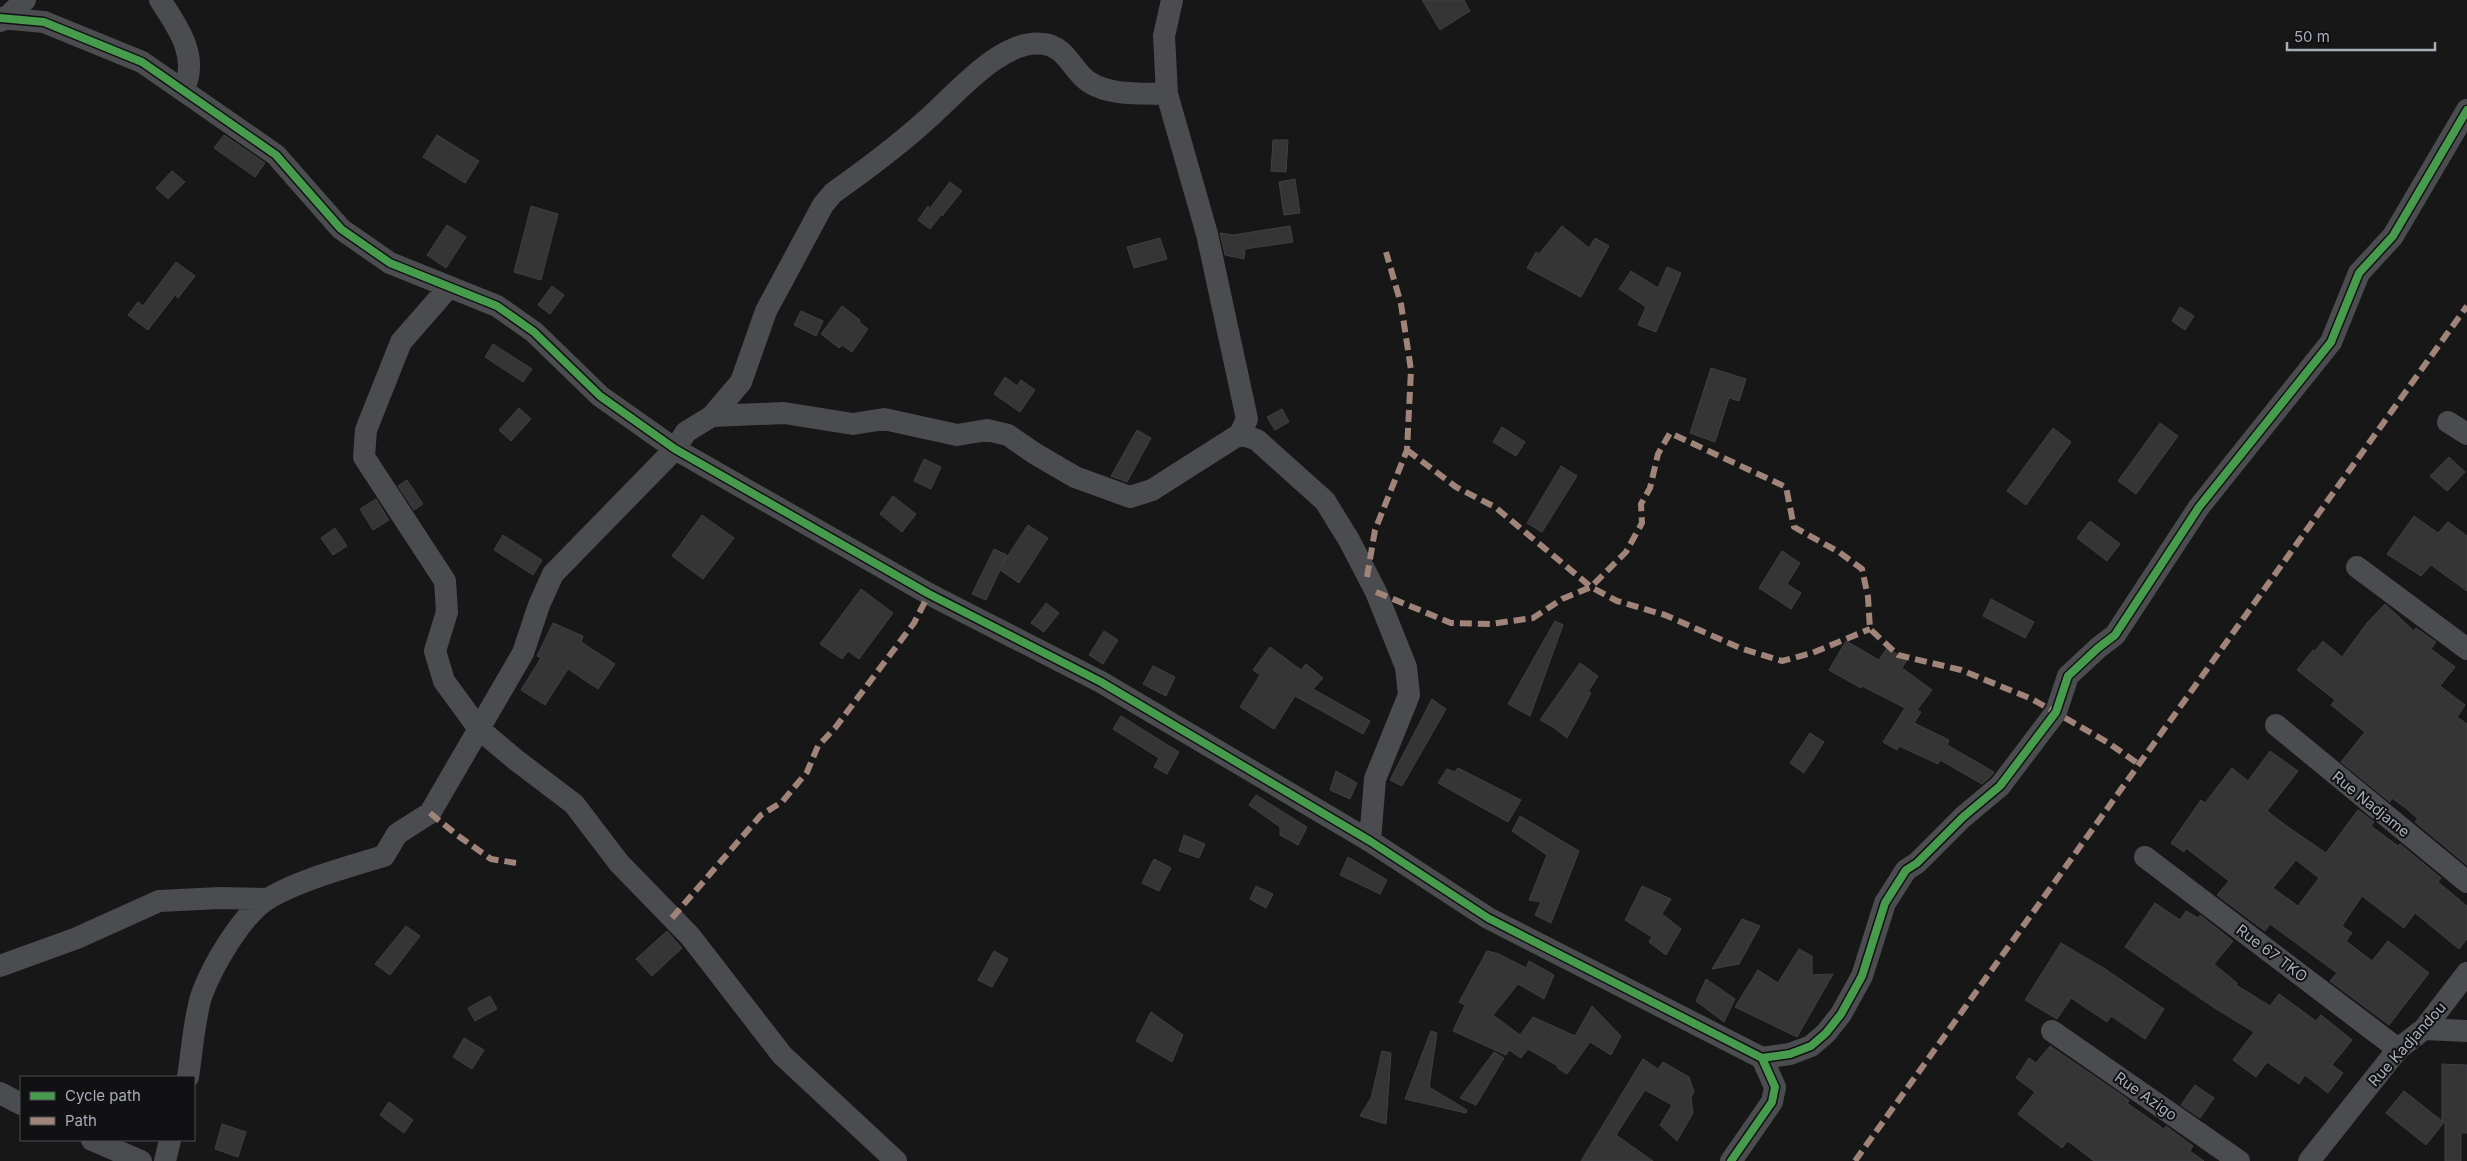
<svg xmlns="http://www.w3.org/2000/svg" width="2467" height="1161" font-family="Inter,sans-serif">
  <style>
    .building { fill: #353536; stroke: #3f4043; fill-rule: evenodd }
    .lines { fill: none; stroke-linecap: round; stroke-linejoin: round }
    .minor { stroke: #4b4c50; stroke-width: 22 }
    .quiet { stroke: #a18479; stroke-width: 6; stroke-dasharray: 12 6; stroke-linecap: butt }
    .cycleway-casing { stroke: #111113; stroke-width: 11 }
    .cycleway { stroke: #469c4c; stroke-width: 8 }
    .labels { text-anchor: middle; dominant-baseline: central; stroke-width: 4; stroke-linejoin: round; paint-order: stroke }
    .street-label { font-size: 15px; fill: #a7adb9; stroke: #111113 }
  </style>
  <rect width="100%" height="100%" fill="#171717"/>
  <path class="building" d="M1422,0H1464L1470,11L1440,30Z
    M224,135L265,163L255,177L214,148Z
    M437,135L479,161L465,183L423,157Z
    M1273,140H1288L1286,172L1271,171Z
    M172,171L185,182L168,199L156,188Z
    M1295,179L1300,213L1284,215L1279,182Z
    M950,182L962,191L942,216L931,207Z
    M531,206L558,214L541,280L514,272Z
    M928,206L940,216L930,229L918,220Z
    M447,225L466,237L446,268L427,255Z
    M1290,226L1293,242L1245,249L1244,259L1225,255L1220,233L1233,235Z
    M1562,226L1589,248L1595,238L1609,246L1581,297L1527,268L1536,252L1539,254Z
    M1160,238L1167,259L1134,268L1127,247Z
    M176,262L195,276L178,298L175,295L148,330L128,315L138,302L143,306Z
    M1667,267L1681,273L1656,332L1638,325L1646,307L1619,289L1631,271L1658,288Z
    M552,286L564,295L550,314L538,305Z
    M842,306L860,320L859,322L868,329L852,352L842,345L839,348L821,334Z
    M2180,307L2194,316L2185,330L2172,321Z
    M801,311L823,321L816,336L794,325Z
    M493,344L532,369L523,382L485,357Z
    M1711,368L1746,379L1739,401L1729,398L1715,442L1690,433Z
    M1005,377L1017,386L1021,380L1035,390L1020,412L994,394Z
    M519,408L531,419L511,441L499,430Z
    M1282,409L1289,422L1275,430L1267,417Z
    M2160,423L2178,436L2136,494L2118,481Z
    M1502,427L1525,442L1516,456L1493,442Z
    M2053,428L2071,442L2026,505L2007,491Z
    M1137,430L1151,438L1127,482L1111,476Z
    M2449,457L2465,472L2447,491L2430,476Z
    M924,459L941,467L931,489L914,481Z
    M1561,466L1577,476L1542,532L1527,523Z
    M407,480L423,504L414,510L398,486Z
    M893,496L916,514L902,532L880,514Z
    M376,499L389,520L373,530L360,509Z
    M702,515L734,538L703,579L672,556Z
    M2414,516L2438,533L2448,522L2467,536V591L2431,565L2421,576L2387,554Z
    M2090,521L2120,544L2107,561L2077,538Z
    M1028,525L1048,538L1019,583L1000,570L986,600L972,594L994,549L1007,555L1001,566Z
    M335,528L347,546L333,555L321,538Z
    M503,535L542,560L533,575L494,550Z
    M1782,551L1800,563L1787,584L1801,593L1791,609L1759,588Z
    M861,589L893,613L859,659L848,651L842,659L820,644Z
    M1991,599L2034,622L2025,638L1983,616Z
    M1046,603L1059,613L1044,632L1031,623Z
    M2385,604L2414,631L2416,628L2436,642L2431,649L2455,667L2440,686L2465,705L2457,717L2467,724V865L2415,822L2418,819L2407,809L2392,798L2390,802L2341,762L2365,732L2331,705L2335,700L2297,670L2313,650L2315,651L2323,641L2342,657L2367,623Z
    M1555,621L1563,625L1530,716L1508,704Z
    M553,623L583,636L581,642L615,664L598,689L568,669L545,705L521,690L541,658L537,656Z
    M1104,631L1118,640L1103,664L1089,655Z
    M1846,641L1879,660L1887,648L1907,660L1902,668L1932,690L1917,710L1921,712L1914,723L1949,740L1947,745L1994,772L1990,777L1982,784L1940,760L1938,764L1899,746L1897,750L1883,742L1905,708L1862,686L1861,688L1829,670Z
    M1270,647L1301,670L1306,664L1323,678L1313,689L1370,721L1363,734L1295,696L1274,729L1240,707L1260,675L1253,670Z
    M1580,663L1598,676L1588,692L1591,693L1567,738L1553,727L1540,720Z
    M1153,666L1175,677L1166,696L1143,684Z
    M1432,699L1446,709L1402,786L1390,780Z
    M1121,716L1179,752L1167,774L1154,767L1159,758L1113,729Z
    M1810,733L1824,742L1804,773L1790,763Z
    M2270,751L2298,771L2267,811L2288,827L2326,853L2358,810L2374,822L2371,826L2398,846L2400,844L2441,878L2438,882L2467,906V939L2459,949L2415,913L2404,928L2362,896L2342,926L2352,933L2346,941L2372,961L2388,941L2429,973L2389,1025L2330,981L2337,973L2270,924L2265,931L2217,895L2229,881L2186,848L2184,852L2171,843L2201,800L2205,803L2232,768L2248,781ZM2296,860L2319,878L2298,906L2273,888Z
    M1458,768L1521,800L1508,822L1438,783L1447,769L1455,772Z
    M1336,771L1357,783L1350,799L1330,790Z
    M1256,795L1307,827L1298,845L1280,835V827L1249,805Z
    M1520,816L1579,851L1551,923L1535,915L1541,902L1529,900L1547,855L1512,831Z
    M1184,835L1205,844L1199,858L1179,851Z
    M1348,857L1387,880L1380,894L1340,875Z
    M1154,859L1171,868L1159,891L1142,883Z
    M1256,886L1273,894L1266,908L1250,899Z
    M1642,886L1671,899L1662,914L1681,929L1666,955L1649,942L1652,937L1625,920Z
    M2155,903L2180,920L2186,911L2198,918L2200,915L2233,941L2214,964L2237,983L2236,985L2270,1006L2279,994L2316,1021L2321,1015L2352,1040L2332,1065L2343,1073L2328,1093L2305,1075L2299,1084L2267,1062L2256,1077L2233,1060L2254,1032L2216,1009L2125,947Z
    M1742,919L1760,926L1739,964L1712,969Z
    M406,926L420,936L390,975L375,964Z
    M667,931L682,948L652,976L636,959Z
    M2061,943L2105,969L2164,1009L2145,1039L2111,1016L2107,1022L2071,998L2057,1019L2025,1000Z
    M1799,949L1812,956V975L1833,974L1797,1037L1735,1007L1758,970L1778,983Z
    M994,951L1008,959L992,987L978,980Z
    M1487,951L1499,954L1526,968L1529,961L1554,975L1544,999L1518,984L1493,1015L1520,1035L1533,1017L1575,1036L1592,1006L1621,1036L1611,1055L1590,1042L1567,1074L1557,1068L1558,1066L1528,1049L1521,1058L1509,1050L1506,1055L1453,1031L1465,1005L1459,1002Z
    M1706,979L1735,999L1724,1022L1696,1001Z
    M490,996L497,1009L475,1021L468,1008Z
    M1151,1012L1183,1035L1172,1062L1136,1041Z
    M1431,1031L1437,1033L1429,1087L1467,1110L1466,1113L1405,1099Z
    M464,1038L484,1050L472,1069L453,1057Z
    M2050,1046L2126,1098L2129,1101L2127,1103L2164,1129L2166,1126L2193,1146L2190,1151L2204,1161H2094L2068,1141L2062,1148L2018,1114L2035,1092L2016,1078L2029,1058L2036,1063Z
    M1382,1051L1391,1053L1386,1124L1360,1116L1371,1098Z
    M1494,1052L1504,1058L1476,1105L1460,1098Z
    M1643,1059L1658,1069L1663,1062L1689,1077L1694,1092L1691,1097L1693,1113L1677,1141L1660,1125L1672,1105L1645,1090L1616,1135L1653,1161H1581Z
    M2442,1064L2467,1065V1133H2461V1161H2445V1121L2426,1145L2386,1113L2404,1091L2442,1121Z
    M2195,1085L2214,1098L2200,1118L2181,1105Z
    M389,1102L413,1120L404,1133L380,1115Z
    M222,1124L246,1132L238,1157L215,1149Z"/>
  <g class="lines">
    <path class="minor" d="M160,0C178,27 200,58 183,90
      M1172,0L1164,36L1167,94L1207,234L1247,419L1240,434
      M0,18L44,22L142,62L276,155L341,229L390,263L497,306L534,332L600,396L675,449L929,594L1101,682L1370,841L1488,918L1762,1058
      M0,21L5,19L25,0
      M449,287L401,342L366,430L364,457L445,581L447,612L435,651L444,681L479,729L516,760L574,804L619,863L690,936L782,1055L896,1161
      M712,416L741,382L766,311L823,205L833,193C864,171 895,148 923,123C953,98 1001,37 1044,44C1067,47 1072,71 1089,82C1110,96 1142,93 1167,94
      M2448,422L2467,434
      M2357,567L2467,649
      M2276,725L2467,882
      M2145,857L2398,1049
      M0,966L77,938L159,901L220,898L268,899
      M2424,1029L2467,1031
      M2052,1031L2239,1161
      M188,1077C192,1053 194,1017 202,994C213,965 242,914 269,898C303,879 347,867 384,856L397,834L430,813L523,653L539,605L553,574L675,449L686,432L712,416L784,413L853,424L884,419L957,435L987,430L1008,435L1034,453L1075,477L1130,497L1152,490L1240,434L1257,440L1325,501L1349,540L1376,592L1406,667L1409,695L1375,779L1370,841
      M0,1093L21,1104
      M92,1140L141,1161
      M165,1161L170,1140
      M1731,1161L1772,1102L1775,1087L1762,1058L1790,1054L1811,1046L1826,1033L1841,1014L1862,976L1885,903L1906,870L1917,863L1963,817L2000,786L2056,712L2068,676L2098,648L2115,635L2199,507L2331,342L2359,273L2393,236L2467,110
      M2309,1161L2398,1049L2424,1029L2467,973"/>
    <path class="quiet" d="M1407,450L1456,487L1495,507L1591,587L1617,601L1665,615L1740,648L1782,661L1812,653L1870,629
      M1367,577L1375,530L1407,450L1411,370L1401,304L1386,252
      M1376,592L1451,623L1490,624L1533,618L1562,599L1591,587L1626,552L1642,523L1641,504L1650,488L1658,454L1670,433L1786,487L1794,527L1839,552L1862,569L1868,597L1870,629L1898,655L1961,670L2032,699L2107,742L2140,765
      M430,813L457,835L491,859L516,863
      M672,918L761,815L782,802L807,772L818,746L835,728L914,623L929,594
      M1855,1161L2467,306"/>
    <defs>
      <path id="cycleway" d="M0,18L44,22L142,62L276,155L341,229L390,263L497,306L534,332L600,396L675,449L929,594L1101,682L1370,841L1488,918L1762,1058
        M1731,1161L1772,1102L1775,1087L1762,1058L1790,1054L1811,1046L1826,1033L1841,1014L1862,976L1885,903L1906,870L1917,863L1963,817L2000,786L2056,712L2068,676L2098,648L2115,635L2199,507L2331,342L2359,273L2393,236L2467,110"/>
    </defs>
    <use href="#cycleway" class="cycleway-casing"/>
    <use href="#cycleway" class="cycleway"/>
  </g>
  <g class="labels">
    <g class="street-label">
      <text transform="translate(2371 804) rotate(39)">Rue Nadjame</text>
      <text transform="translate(2272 953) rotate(37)">Rue 67 TKO</text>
      <text transform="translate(2407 1044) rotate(-48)">Rue Kadjandou</text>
      <text transform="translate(2146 1096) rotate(35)">Rue Azigo</text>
    </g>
  </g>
  <rect x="20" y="1076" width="175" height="65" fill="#111113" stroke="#4d4f55"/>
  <rect x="30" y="1092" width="25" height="8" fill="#469c4c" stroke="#4d4f55"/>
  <text x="65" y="1101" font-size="15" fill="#a7adb9">Cycle path</text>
  <rect x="30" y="1117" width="25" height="8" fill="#a18479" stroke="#4d4f55"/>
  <text x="65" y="1126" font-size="15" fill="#a7adb9">Path</text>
  <path d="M2287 42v8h148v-8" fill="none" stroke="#a7adb9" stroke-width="2.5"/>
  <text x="2294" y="42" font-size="15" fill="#a7adb9" stroke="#111113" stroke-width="4" paint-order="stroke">50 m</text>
</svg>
